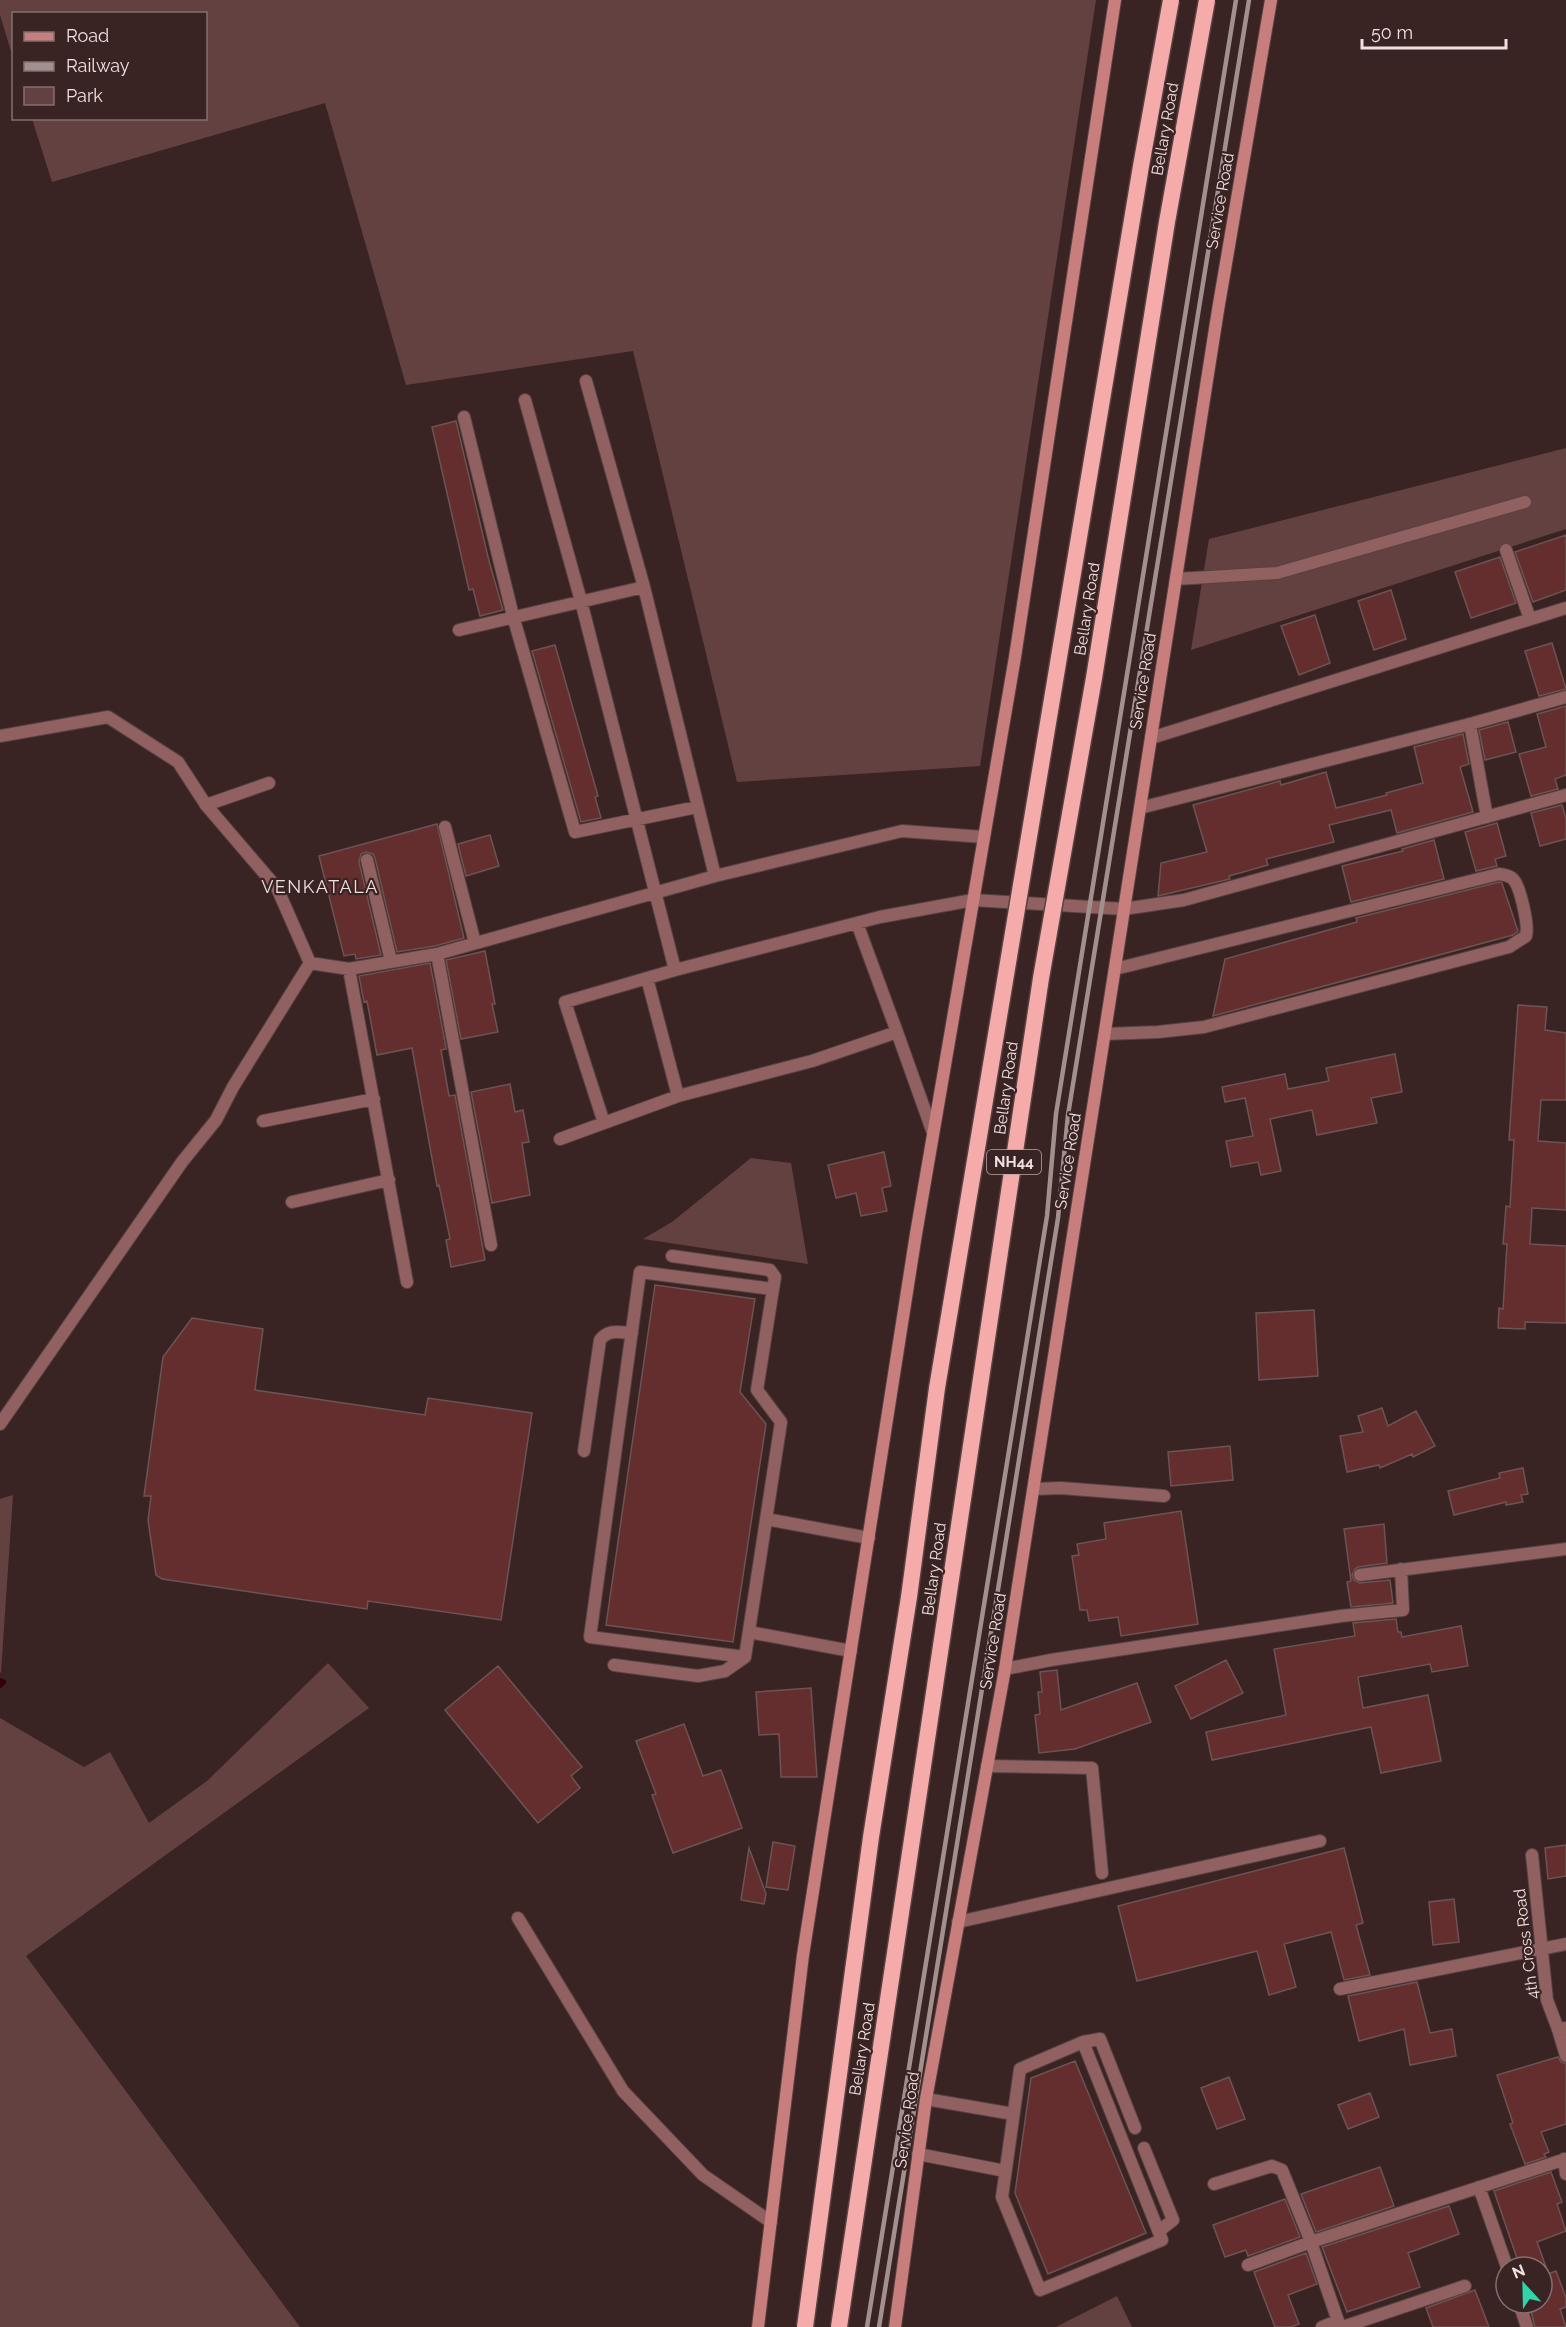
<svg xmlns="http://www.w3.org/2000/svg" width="1566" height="2327" font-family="Raleway,sans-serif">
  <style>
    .green { fill: #634141 }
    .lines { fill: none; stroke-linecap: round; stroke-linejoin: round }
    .stream { stroke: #320107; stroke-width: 6 }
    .building { fill: #642e2f; stroke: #6d5353; stroke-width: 1.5 }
    .service-casing { stroke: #574241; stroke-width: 14 }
    .minor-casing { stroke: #574241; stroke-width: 14 }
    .secondary-casing { stroke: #574241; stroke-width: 14 }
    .service { stroke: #906160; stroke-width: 12 }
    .minor { stroke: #906160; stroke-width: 12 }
    .secondary { stroke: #c97e7e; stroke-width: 12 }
    .rail { stroke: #a2908f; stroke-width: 4.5 }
    .trunk-bridge-casing { stroke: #574241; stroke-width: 19; stroke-linecap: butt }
    .trunk-bridge { stroke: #f4abaa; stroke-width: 16 }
    .labels { text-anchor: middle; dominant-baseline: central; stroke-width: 4.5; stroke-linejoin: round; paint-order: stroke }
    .shield { fill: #3a2423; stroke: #b9a8a7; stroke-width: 1.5 }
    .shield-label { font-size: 15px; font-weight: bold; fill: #f0e0e0 }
    .street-label { font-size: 16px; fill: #f0e0e0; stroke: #3a2423 }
    .neighbourhood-label { font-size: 18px; letter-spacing: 1.5px; fill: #f0e0e0; stroke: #3a2423 }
  </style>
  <rect width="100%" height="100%" fill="#3a2423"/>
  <path class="green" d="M0,0H1096L980,766L737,782L633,351L406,385L325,103L52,182L32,119L206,118V14H14L13,58L0,15Z
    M1566,448V529L1191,650L1209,539Z
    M751,1158L791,1163L808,1264L643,1239L672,1222Z
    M13,1495L1,1672L0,1673V1499Z
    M328,1663L369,1708L26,1956L300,2327H0V1718L84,1767L110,1752L149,1823L207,1781Z
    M1117,2296L1132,2327H1056Z"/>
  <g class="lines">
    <path class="stream" d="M0,1681L3,1682L0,1685"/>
  </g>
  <path class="building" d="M456,421L489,561L503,610L480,616L473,589L469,590L432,427Z
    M1566,535V590L1533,602L1515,552Z
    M1500,557L1516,603L1471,618L1455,572Z
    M1391,590L1406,639L1374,650L1358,601Z
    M1315,615L1330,663L1299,675L1281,626Z
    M1552,643L1566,689L1539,696L1525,651Z
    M555,645L598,796L595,797L601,818L581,822L532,651Z
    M1566,706V775L1555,779L1558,789L1531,796L1519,754L1546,747L1537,714Z
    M1508,722L1516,752L1485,760L1479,730Z
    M1463,734L1469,764L1460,767L1473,812L1397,833L1391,810L1329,825L1334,842L1266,859L1268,865L1229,876L1230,879L1158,896L1161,863L1207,852L1193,805L1280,781L1281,785L1326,772L1336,808L1387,795L1386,793L1423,783L1414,747Z
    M1562,805L1566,819V839L1540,846L1531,813Z
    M1497,823L1506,856L1495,859L1497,866L1476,871L1465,832Z
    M437,824L464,938L435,946L397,952L375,858L373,854L366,852L361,854L359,862L381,955L356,959L355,954L344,956L319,856Z
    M490,835L499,866L466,876L458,844Z
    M1434,840L1444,879L1351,902L1342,866L1403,851L1402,849Z
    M1499,882L1502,883L1518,931L1513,935L1213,1016L1225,959L1357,922L1356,918Z
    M485,951L495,1004H492L498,1032L461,1039L446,960Z
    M430,963L445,1042L446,1049L441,1050L449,1096L455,1095L485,1260L451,1267L446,1240L450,1239L439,1185L437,1186L412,1048L377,1055L367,1001L364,1002L359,976Z
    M1518,1005L1547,1007L1545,1030L1566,1033V1100H1541L1538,1141L1566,1143V1210L1532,1208L1530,1244L1566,1246V1323L1525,1322V1329L1498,1328L1499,1308L1503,1309L1507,1244H1503L1506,1206L1510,1207L1514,1140H1509Z
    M1395,1054L1402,1092L1371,1098L1377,1123L1317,1135L1312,1110L1270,1119L1281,1171L1261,1175L1258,1162L1231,1167L1226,1141L1253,1136L1245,1098L1225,1102L1222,1087L1285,1074L1288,1089L1329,1081L1326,1068Z
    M510,1084L515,1112L523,1110L529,1142L522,1143L530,1195L492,1203L471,1092Z
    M884,1152L891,1186L882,1188L887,1211L861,1216L856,1193L836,1198L828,1165Z
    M655,1285L755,1299L740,1392L766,1424L733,1642L606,1625Z
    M1314,1310L1318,1376L1259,1380L1256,1313Z
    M192,1318L263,1329L255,1390L425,1415L428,1398L532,1413L501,1620L368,1601L367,1609L162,1579L156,1575L148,1520L151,1496H144L163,1357Z
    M1382,1408L1388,1426L1416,1411L1435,1446L1413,1457L1412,1454L1380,1468L1379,1465L1347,1472L1340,1436L1363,1432L1358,1416Z
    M1230,1446L1233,1480L1171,1486L1168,1452Z
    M1523,1468L1528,1494L1521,1495L1523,1502L1506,1505V1502L1454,1515L1448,1491L1500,1478L1499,1473Z
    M1181,1511L1198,1624L1121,1636L1118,1617L1089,1621L1087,1610H1080L1072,1556L1079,1555L1077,1544L1106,1539L1104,1523Z
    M1384,1524L1387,1563L1358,1567L1355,1569L1352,1575L1354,1580L1360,1583L1390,1580L1393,1603L1351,1607L1347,1582L1351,1581L1344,1529Z
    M1396,1619L1398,1632H1401L1402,1637L1461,1626L1468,1666L1432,1672L1430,1664L1358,1677L1363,1708L1428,1695L1441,1761L1381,1773L1371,1727L1212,1760L1206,1732L1286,1715L1274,1649L1355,1636L1353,1623Z
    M1226,1660L1243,1693L1191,1719L1175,1686Z
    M498,1666L582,1767L571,1776L580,1788L538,1823L445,1710Z
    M1057,1670L1061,1710L1137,1683L1151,1722L1075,1749L1039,1753L1035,1715L1040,1714L1038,1692H1042L1040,1672Z
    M811,1688L817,1777H781L779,1734L759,1735L756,1692Z
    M684,1724L703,1776L721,1770L742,1828L673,1853L652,1795L656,1794L636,1741Z
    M773,1842L795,1846L788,1890L766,1887Z
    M1566,1845V1876L1548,1879L1545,1848Z
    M749,1848L766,1894L764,1904L741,1900Z
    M1344,1848L1363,1923L1356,1925L1370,1975L1344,1980L1331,1932L1284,1944L1296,1987L1269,1995L1257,1951L1137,1981L1118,1906Z
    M1454,1899L1459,1942L1433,1945L1429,1902Z
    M1417,1982L1430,2033L1452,2029L1456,2056L1410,2065L1404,2029L1359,2041L1348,1996Z
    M1558,2057L1561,2062L1566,2064V2124L1541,2132L1549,2152L1544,2154L1546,2157L1525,2164L1510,2124L1513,2123L1497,2075Z
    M1075,2061L1146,2233L1048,2274L1015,2193L1031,2078Z
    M1229,2077L1245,2119L1217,2129L1201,2088Z
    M1370,2093L1379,2117L1348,2129L1338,2105Z
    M1380,2167L1394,2206L1316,2232L1301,2194Z
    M1551,2172L1562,2202L1557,2204L1566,2231L1537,2242L1546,2267H1520L1494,2191Z
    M1285,2199L1300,2237L1248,2256L1246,2250L1225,2257L1213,2225Z
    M1449,2206L1459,2234L1408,2253L1420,2287L1347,2312L1322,2247Z
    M1306,2253L1317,2284L1288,2295L1299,2324L1291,2327H1275L1254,2272Z
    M1556,2271L1566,2298V2307L1560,2309L1566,2327H1535L1529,2303H1542V2276Z
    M1475,2290L1489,2327H1433L1426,2308Z"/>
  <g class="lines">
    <defs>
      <path id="service" d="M1176,579L1277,573L1525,502
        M206,805L269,783
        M1140,808L1470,724
        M1105,1034L1158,1032L1204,1027L1509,947L1526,936C1529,925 1520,886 1513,879C1509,875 1504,875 1499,874L1115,969
        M672,1256L770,1270L775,1277L773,1289
        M584,1451L600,1340C608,1329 619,1332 632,1333
        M1034,1489L1061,1488L1164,1496
        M766,1519L869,1538
        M749,1632L851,1651
        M614,1665L698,1676L725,1671L745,1657L781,1422L757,1390L773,1289L640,1272L590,1637L745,1657
        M518,1918L623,2091L703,2175L771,2222
        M958,1922L1320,1841
        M1558,2029L1566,2056
        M1083,2042L1162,2240L1040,2290L1002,2197L1020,2069Z
        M1083,2042L1100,2039L1135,2128
        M926,2099L1013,2114
        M1144,2148L1173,2220L1159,2231
        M918,2154L1005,2171"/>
      <path id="minor" d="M586,381L644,587L715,876
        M525,400L581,601L675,970L880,917L973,900L1124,909L1184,900L1566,795
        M464,417L513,616L575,832L697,807
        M1506,550L1530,619
        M459,630L644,587
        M0,736L108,717L178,762L206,805L277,888L310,963L349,969L437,954L715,876L902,831L984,837
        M1151,738L1566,608
        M1487,817L1470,724L1566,697
        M445,827L475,943
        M367,860L391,961
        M437,954L491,1245
        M349,969L407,1282
        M647,978L678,1096
        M897,1032L933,1133
        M263,1121L374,1099
        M604,1123L565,1002L675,970
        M560,1139L678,1096L812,1061L897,1032L857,923
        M292,1202L389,1180
        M0,1424L182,1162L216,1120L233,1087L310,963
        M1360,1575L1566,1549
        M1005,1669L1051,1660L1341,1616L1403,1610L1401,1569
        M987,1766L1092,1768L1102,1873
        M1532,1855L1547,2000L1558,2029L1566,2028
        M1340,1989L1566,1944
        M1564,2159L1566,2174
        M1214,2184L1272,2166L1282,2170L1311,2242L1340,2327
        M1479,2187L1507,2267
        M1248,2265L1311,2242L1566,2159
        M1519,2303L1527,2327
        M1322,2327L1337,2321
        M1343,2327L1465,2286"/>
      <path id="secondary" d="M758,2327L803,1955L916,1234L1015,657L1115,0
        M895,2327L926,2099L1005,1669L1218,310L1271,0"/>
    </defs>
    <use href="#service" class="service-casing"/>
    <use href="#minor" class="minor-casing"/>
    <use href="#secondary" class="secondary-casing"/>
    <use href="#service" class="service"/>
    <use href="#minor" class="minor"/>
    <use href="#secondary" class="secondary"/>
    <path class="rail" d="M867,2327L1047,1216L1056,1114L1236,0
      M879,2327L1058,1218L1068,1115L1249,0"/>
    <defs>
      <path id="trunk-bridge" d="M805,2327L871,1837L909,1597L937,1388L1141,166L1171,0
        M839,2327L1041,978L1094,678L1167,222L1207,0"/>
    </defs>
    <use href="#trunk-bridge" class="trunk-bridge-casing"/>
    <use href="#trunk-bridge" class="trunk-bridge"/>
  </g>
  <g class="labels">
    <rect class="shield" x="987" y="1150" width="54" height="24" rx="4.5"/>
    <g class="shield-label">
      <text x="1014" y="1162">NH44</text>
    </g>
    <g class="street-label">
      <text transform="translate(1165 129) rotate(-80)">Bellary Road</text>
      <text transform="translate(1220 201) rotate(-80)">Service Road</text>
      <text transform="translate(1087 609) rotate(-81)">Bellary Road</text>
      <text transform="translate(1143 681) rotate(-81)">Service Road</text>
      <text transform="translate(1006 1088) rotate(-82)">Bellary Road</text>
      <text transform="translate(1068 1161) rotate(-81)">Service Road</text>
      <text transform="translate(934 1569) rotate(-82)">Bellary Road</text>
      <text transform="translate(993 1641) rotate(-81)">Service Road</text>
      <text transform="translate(1526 1944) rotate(-97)">4th Cross Road</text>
      <text transform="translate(862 2049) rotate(-81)">Bellary Road</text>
      <text transform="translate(907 2120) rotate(-82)">Service Road</text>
    </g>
    <g class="neighbourhood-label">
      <text x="320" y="886">VENKATALA</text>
    </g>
  </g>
  <rect x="12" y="12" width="195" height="108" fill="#3a2423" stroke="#836f6f" stroke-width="1.5"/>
  <rect x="24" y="32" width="30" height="9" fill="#c97e7e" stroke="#836f6f" stroke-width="1.5"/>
  <text x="66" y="42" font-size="18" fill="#f0e0e0">Road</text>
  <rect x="24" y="62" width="30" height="9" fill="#a2908f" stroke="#836f6f" stroke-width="1.5"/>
  <text x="66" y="72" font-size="18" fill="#f0e0e0">Railway</text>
  <rect x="24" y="87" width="30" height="18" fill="#634141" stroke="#836f6f" stroke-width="1.5"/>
  <text x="66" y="102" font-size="18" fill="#f0e0e0">Park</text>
  <g transform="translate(1524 2285) rotate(338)"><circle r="28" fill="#3a2423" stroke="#836f6f" stroke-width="1.5"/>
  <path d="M0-4.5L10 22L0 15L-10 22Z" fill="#30d4aa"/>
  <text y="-9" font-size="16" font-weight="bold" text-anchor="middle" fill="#f0e0e0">N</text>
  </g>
  <path d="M1362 39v9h144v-9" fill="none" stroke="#f0e0e0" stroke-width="3"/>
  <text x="1371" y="39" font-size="18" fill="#f0e0e0" stroke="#3a2423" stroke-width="4.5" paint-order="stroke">50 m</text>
</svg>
